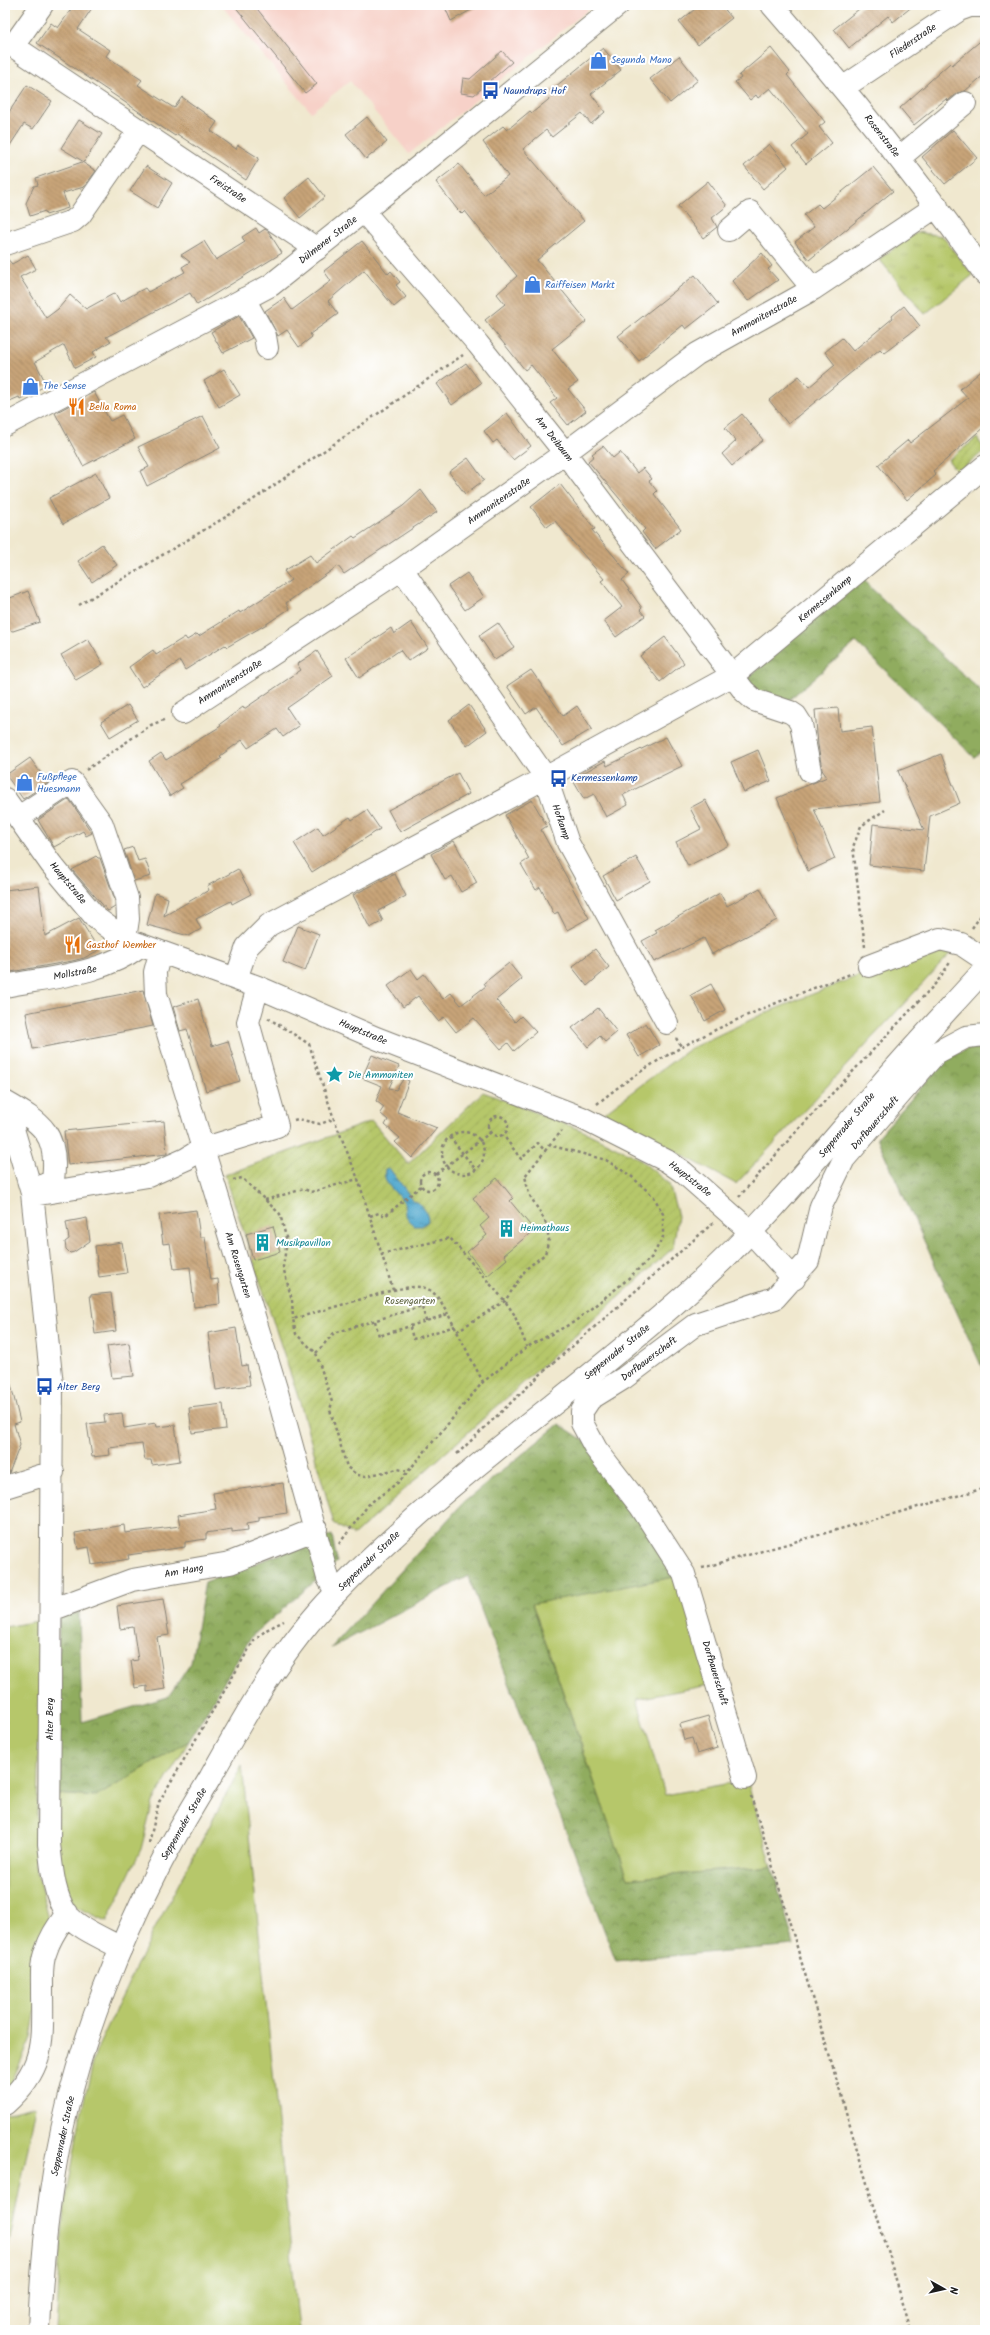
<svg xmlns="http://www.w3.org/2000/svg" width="990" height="2335" font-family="Kalam,sans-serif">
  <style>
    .built { fill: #f7d1c8 }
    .grass { fill: #b6c76a; stroke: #697243 }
    .forest { fill: url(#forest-crowns); stroke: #56643d }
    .park { fill: url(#park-tufts); stroke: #697243 }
    .garden { fill: url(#garden-furrows); stroke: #697243 }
    .water { fill: url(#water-ripples); stroke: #376275 }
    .building { fill: url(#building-back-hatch) }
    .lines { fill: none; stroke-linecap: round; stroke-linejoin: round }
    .minor-casing { stroke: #868276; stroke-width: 24 }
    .major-casing { stroke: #868276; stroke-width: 24 }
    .path { stroke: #868276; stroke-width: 2.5; stroke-dasharray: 3 3; stroke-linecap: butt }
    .minor { stroke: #fff; stroke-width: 22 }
    .major { stroke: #fff; stroke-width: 22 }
    .labels { text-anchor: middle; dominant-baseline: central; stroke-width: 4; stroke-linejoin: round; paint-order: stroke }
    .street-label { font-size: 10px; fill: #1c1c1c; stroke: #fff }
    .shop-label { font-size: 10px; fill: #366cbe; stroke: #fff; text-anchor: start }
    .transit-label { font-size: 10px; fill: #164399; stroke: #fff; text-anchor: start }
    .food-label { font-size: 10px; fill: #c56008; stroke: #fff; text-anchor: start }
    .culture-label { font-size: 10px; fill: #0d838f; stroke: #fff; text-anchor: start }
    .park-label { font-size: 10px; fill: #5a603b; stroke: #fff }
  </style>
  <defs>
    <pattern id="forest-crowns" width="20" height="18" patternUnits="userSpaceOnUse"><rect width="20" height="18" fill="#90ac5e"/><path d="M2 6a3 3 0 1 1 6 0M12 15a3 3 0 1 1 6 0" fill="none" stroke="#758b4d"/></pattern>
    <pattern id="park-tufts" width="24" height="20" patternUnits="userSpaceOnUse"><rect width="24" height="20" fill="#b6c76a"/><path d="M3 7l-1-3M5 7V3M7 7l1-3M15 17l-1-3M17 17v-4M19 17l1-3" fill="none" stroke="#9caa5b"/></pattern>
    <pattern id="garden-furrows" width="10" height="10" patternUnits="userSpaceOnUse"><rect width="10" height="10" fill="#b6c76a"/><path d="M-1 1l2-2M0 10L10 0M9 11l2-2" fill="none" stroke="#9caa5b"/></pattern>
    <pattern id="water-ripples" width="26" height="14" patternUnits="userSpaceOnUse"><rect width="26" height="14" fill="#52a9ce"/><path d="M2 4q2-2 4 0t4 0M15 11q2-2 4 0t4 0" fill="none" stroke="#4389a6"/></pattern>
    <pattern id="building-back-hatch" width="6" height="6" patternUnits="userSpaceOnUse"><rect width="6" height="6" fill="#c8a478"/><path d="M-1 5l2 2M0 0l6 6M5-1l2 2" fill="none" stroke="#a28562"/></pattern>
  </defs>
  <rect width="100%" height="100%" fill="#fff"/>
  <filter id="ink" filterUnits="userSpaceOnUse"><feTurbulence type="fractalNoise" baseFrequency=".025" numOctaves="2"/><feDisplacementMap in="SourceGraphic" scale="8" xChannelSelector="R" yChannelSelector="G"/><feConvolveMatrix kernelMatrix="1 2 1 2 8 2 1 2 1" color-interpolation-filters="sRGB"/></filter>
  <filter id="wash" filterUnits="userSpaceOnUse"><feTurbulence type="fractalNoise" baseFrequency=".012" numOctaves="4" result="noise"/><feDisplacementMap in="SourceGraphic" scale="16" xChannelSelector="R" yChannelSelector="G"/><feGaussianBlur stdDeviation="0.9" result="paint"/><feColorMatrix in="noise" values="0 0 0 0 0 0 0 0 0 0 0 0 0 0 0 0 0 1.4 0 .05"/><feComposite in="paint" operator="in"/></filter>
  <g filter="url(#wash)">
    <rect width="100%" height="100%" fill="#f0e8cf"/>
    <path class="built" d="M221,5H594L409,154L350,81L311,112Z"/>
    <path class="grass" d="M938,944L952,952L736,1184L604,1113L689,1049L765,1013Z
      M685,1575L719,1683L637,1699L665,1795L747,1780L772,1866L628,1879L532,1603Z
      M43,1620L35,1865L50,1923L31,2038L11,2084L5,2090V1627Z
      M189,1741L153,1802L141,1849L107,1921L74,1906L56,1854V1794L96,1797Z
      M242,1765L299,2330H56L63,2218L81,2113L96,2051L152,1934Z
      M36,2106L6,2259H5V2114Z"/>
    <path class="forest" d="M861,574L869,586L985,695V747L975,758L856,642L768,718L743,683Z
      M968,1048H985V1374L877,1138L944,1061Z
      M559,1424L597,1449L685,1575L532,1604L628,1879L772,1866L794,1945L616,1961L468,1576L331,1648L463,1503Z
      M332,1535L337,1562L251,1637L189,1741L96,1797L56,1794L59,1617L79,1612L82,1722L168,1697L191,1663L205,1582Z"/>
    <path class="park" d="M917,232L942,236L973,275L925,314L879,259Z"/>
    <path class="garden" d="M977,438L985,450L958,473L948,460Z
      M483,1092L581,1130L638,1158L669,1184L678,1216L673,1248L354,1535L334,1524L301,1406L225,1175L372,1121L408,1164Z"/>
    <path class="water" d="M389,1168L414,1201C422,1204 428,1212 428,1221L422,1226H413L405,1214L404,1202C396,1191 382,1185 385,1169Z"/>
    <g id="blocks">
      <path class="building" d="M74,5H94L78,29L110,50L106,56L142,80L138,85L174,108L182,97L217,122L211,131L236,149L238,145L259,158L246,180L177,134L175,136L37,43L51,23L58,28Z
        M234,5H254L317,84L305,93Z
        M444,5H480L451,21Z
        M700,5H721L732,18L698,45L679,22Z
        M864,5H914L893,22L888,16L849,48L834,29Z
        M985,37V74L965,91L957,93L948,101L946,99L914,125L900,108L950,63L952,65Z
        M603,48L621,70L591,94L605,112L591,124L582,113L552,137L546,130L523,149L584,221L537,260L587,321L552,349L578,382L568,389L586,411L568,425L550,403L557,398L531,365L525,370L485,320L505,304L497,294L517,276L465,211L462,214L457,209L436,182L459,164L484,195L508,176L483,142L503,126L507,130L530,111L532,113L553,96L550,91Z
        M771,48L790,72L787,75L825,122L819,127L832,143L806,164L792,147L808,134L770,88L758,98L756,95L750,100L735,82L741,78L739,75Z
        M502,51L512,62L474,95L461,93L463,78L470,79Z
        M679,56L698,80L670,103L650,79Z
        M27,85L52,101L33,129L24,124L5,153V118Z
        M367,117L387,142L366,159L346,134Z
        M79,120L102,134L84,162L61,148Z
        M953,130L977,158L945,184L922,157Z
        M769,144L788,167L763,189L744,166Z
        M82,162L96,171L84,187L63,193L68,208L46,215L45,211L30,216L26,203L34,186L38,185L36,178Z
        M146,166L172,183L157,208L130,191Z
        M873,167L893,191L809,260L795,242L814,227L804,215L818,204L822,208Z
        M309,177L325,197L300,218L284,198Z
        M708,181L727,206L712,218L717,227L703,238L678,206Z
        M256,228L259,233L265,229L268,231L282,253L197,305L190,293L106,337L111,341L93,352L96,357L75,368L64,345L35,362L47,385L20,399L19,397L5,403V256L12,264L28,255L36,269L20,277L46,318L58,309L70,295L86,309L115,293L120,302L145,288L148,292L185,272L182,267L190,262L181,255L204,241L216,260L245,242L242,237Z
        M362,241L388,274L391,271L400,282L396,285L406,297L394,307L364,270L328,301L338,314L310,334L312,337L299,347L287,330L278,336L265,311L284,298L292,310L331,281L324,271Z
        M762,253L772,266L768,269L778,280L748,301L732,281Z
        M695,275L718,304L686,329L683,325L639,361L618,336Z
        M904,306L920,326L884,353L880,349L788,424L769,400L799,376L809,387L835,365L825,352L842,338L853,351L893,318L892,316Z
        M239,316L252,338L223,353L211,332Z
        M466,363L481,383L452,405L437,384Z
        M985,368V426L933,471L936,475L907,500L878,465L908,440L910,443L968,398L960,389Z
        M224,369L240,395L219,407L204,381Z
        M94,392L110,421L122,415L135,439L83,466L55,413Z
        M507,413L531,446L513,460L497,440L493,443L484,431Z
        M742,414L763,440L732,466L722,454L736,441L725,428Z
        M203,416L220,448L147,486L140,471L149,467L138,447Z
        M603,446L613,458L620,452L637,473L643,468L652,479L649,481L657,491L654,494L681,529L655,549L642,532L645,529L588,461L594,456L592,454Z
        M468,458L484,480L465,494L449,472Z
        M96,473L109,498L63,524L49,498Z
        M560,484L595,529L592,530L629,574L622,580L642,608L640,610L645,616L616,637L604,621L622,607L601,581L604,579L555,521L547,527L531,507Z
        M421,490L437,512L344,574L338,566L286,603L289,609L265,625L227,647L225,645L185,670L180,661L142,687L129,667L153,650L156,655L185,637L187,640L197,634L199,636L239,611L240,613L291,580L284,571L310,555L316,563L353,536L355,538L403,506Z
        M102,544L117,565L92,582L78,561Z
        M467,573L484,597L465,610L448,586Z
        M28,591L40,622L13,631L5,629V600Z
        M411,622L428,648L408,661L400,650L359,678L346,658L391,628L394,634Z
        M498,623L514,647L495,660L479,636Z
        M665,637L684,663L660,682L640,656Z
        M88,639L103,664L76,680L61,655Z
        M317,651L333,676L287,708L299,726L283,737L277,729L248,748L242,740L220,756L222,758L180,784L183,788L170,796L149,761L161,753L166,760L221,726L220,724L243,707L244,709L301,670L297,664Z
        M531,670L563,716L577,706L592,729L563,746L536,707L526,714L507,686Z
        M128,705L138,720L110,737L101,722Z
        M469,705L487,731L467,746L449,720Z
        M838,708L840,731L872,727L880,802L814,809L835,859L808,871L777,798L827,777L822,770L818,745L815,710Z
        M666,737L682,766L623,795L628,805L606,817L594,794L584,799L572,779L605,761L607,766Z
        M758,750L771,781L744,792L731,762Z
        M941,754L960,803L930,816L924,871L869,865L873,824L924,830L898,771Z
        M30,758L48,783L23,799L6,775Z
        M458,773L469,794L400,832L388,810Z
        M69,799L92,833L86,836L83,831L54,847L38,820Z
        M532,800L547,826L541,830L589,918L567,930L558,912L554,914L540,887L536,890L521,864L529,859L505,815Z
        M705,800L729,845L688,866L676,842L701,829L690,808Z
        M367,810L380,829L312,872L294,843L318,827L323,835L350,817L352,820Z
        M454,841L477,883L461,892L452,876L445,880L431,854Z
        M133,847L138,861L145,859L151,876L134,881L124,850Z
        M96,856L98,858H100L115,900V907L108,911L72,870Z
        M636,857L650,881L616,900L603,876Z
        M238,869L251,894L232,904L231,901L196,919L201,929L189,936L147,925L155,893L168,898L164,916L209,890L207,886Z
        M395,874L406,896L378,911L383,921L370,928L353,895Z
        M39,886L45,936L79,918L99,950L84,958L72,961L5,973V890Z
        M760,888L777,920L712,954L704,938L654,962L642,941L657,933L655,930L720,893L727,906Z
        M298,926L319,934L305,971L283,962Z
        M595,949L609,967L587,986L572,967Z
        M509,963L522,979L496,1000L515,1022L521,1016L536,1032L514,1051L508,1043L501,1049L474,1018L456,1032L444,1017L438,1021L418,996L403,1007L388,986L411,969L418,979L424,974L443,999L451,993L461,1005L486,986L484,983Z
        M711,984L725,1010L705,1021L691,995Z
        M143,990L153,1026L33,1049L26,1013Z
        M198,999L212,1046L228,1041L240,1081L206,1091L187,1029L180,1031L173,1007Z
        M598,1008L617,1032L605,1042L600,1036L588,1047L572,1028Z
        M646,1023L659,1045L639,1057L626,1035Z
        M372,1055L399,1066L389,1088L396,1090L404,1078L409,1081L397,1112L437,1128L412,1158L395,1142L400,1138L385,1125L388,1120L380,1113L384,1107L376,1101L382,1086L362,1078Z
        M164,1121L167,1154L68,1165L64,1131Z
        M497,1178L513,1198L510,1201L534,1230L504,1255L507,1259L487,1276L467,1252L487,1235L480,1226L489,1218L473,1198Z
        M196,1210L200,1237H205L211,1280L218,1279L220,1304L194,1307L190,1267L174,1269L170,1243L163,1244L159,1215Z
        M87,1218L90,1241L74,1252L70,1253L66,1249L65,1242L69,1239L66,1222Z
        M273,1226L280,1252L253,1260L246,1234Z
        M122,1242L127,1273L99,1277L95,1246Z
        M111,1293L116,1331L95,1334L90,1295Z
        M236,1328L242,1366L247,1365L250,1385L216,1390L208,1333Z
        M129,1343L134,1376L112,1378L107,1346Z
        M10,1381L20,1422L14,1424L20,1445L9,1473L5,1474V1382Z
        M223,1404L226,1429L192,1433L189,1408Z
        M122,1413L124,1428L156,1423L157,1427L175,1425L180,1461L152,1465L151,1460H145L142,1444L109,1448L110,1455L92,1457L87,1424L105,1422L104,1415Z
        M283,1483L287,1513L259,1517V1521L247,1523L248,1530L232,1532V1529L206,1533V1539L185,1542V1547L128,1555L129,1559L92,1565L89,1547L78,1549L75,1533L124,1525L125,1533L180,1526L178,1515L216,1509L213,1493Z
        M163,1599L169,1635L157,1637L165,1689L147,1692V1686L135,1688L131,1661L138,1660L133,1627L120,1629L117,1606Z
        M708,1716L717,1748L697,1754L692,1738L684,1740L680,1724Z"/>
    </g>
  </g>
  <g filter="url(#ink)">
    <use href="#blocks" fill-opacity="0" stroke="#868276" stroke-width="1"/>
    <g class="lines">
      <defs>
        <path id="minor" d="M772,5C848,92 918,179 985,274
          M5,44L13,46L317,249
          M13,46L42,5
          M844,87L959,10L970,6H985
          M899,158L965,103
          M364,212L478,344L565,453L744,691L754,700L790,712L796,716L801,724L810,771
          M729,230L750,212L813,289
          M5,244L73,221L80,215L139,130
          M244,299L265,336L267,348
          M402,569L546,778L568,843L667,1023
          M183,713L402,569L565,453L697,354L813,289L937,206
          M5,799L51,864L96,918L125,939L258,987L376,1038L582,1118L667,1161L683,1172L751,1232L794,1279
          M19,817L72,782L102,824L127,898L128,919L125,939
          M160,953L155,972L156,994L277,1392L328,1578L336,1592
          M869,966L940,939L961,944L985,960
          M236,979L247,947L269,925L556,772L733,675L985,466
          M5,986C51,977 101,975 140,946
          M5,1102L32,1193L52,1385L49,1844C52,1867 53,1893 66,1913C77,1928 105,1939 121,1948
          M5,1102C42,1123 59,1134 53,1180L33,1192
          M33,1195L148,1176L186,1159L202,1149L277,1126L248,1022L258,987
          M5,1487L53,1472
          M51,1610L132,1580L230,1563L316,1529
          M745,1778L684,1574L641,1507L596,1449L582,1423V1411L590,1399L624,1378L696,1324L775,1298L808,1261L821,1206L844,1159L936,1053L966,1037L985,1035
          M5,2104C47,2067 42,2039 42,1987C42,1975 41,1962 46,1951C50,1937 59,1925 67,1913"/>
        <path id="major" d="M5,425L271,285L400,182L618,5
          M39,2330C42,2256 49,2181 67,2108C85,2032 119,1945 155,1875C171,1842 191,1810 210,1778C246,1713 283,1647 335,1594C445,1480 578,1392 695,1286C759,1229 814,1162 870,1097C907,1053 947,1011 985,969"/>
      </defs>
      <use href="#minor" class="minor-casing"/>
      <use href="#major" class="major-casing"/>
      <path class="path" d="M79,605L244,506L463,355
        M86,770L151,725L166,719
        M972,928L985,910
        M865,947L853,847L861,826L885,810
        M268,1018L309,1044L334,1119L358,1179L393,1290L293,1319L296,1334L316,1353L332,1402L330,1410L347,1467L357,1475L366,1476L398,1469L406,1471
        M676,1038L682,1048
        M597,1104C671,1042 764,1007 853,973
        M488 1126a10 10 0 1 1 20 0a10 10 0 1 1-20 0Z
        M294,1120L298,1119L320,1124L334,1119
        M442 1153a21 21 0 1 1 42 0a21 21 0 1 1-42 0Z
        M450,1137L476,1170
        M549,1145L562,1131
        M420 1181a9 9 0 1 1 18 0a9 9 0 1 1-18 0Z
        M436,1174L491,1132
        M233,1180L242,1178L280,1214L287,1241L283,1267L292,1300L293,1319
        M739,1197L794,1134L937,982L951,961
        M265,1200L304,1189L311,1192L358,1179
        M370,1216L379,1213L385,1216L421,1186
        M381,1254L450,1238L505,1301L514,1314L527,1347
        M393,1290C425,1284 432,1284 448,1314
        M375,1321L379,1336L448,1314L483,1382
        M410,1327L413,1339L455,1326
        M457,1331L505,1301L526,1269L545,1254L549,1239L545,1221L529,1194L525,1176L545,1151
        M316,1353L334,1333L422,1306L426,1321
        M457,1454L542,1373L713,1223
        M339,1544L369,1504L400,1481L483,1382L527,1347L574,1322L622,1284L652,1257L663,1237V1214L654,1197L631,1176L606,1160L549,1145L545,1151L538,1143L521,1159L503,1135
        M702,1568L985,1488
        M751,1796C806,1973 857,2152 911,2330
        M149,1843L159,1802L253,1642L266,1630L284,1621"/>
      <use href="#minor" class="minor"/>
      <use href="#major" class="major"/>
    </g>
  </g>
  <defs>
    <symbol id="shop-bare" viewBox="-9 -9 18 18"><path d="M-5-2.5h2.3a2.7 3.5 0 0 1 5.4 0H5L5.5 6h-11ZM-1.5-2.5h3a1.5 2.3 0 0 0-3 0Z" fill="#3f7fe0" stroke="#fff" stroke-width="2.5" paint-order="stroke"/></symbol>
    <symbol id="bus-bare" viewBox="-9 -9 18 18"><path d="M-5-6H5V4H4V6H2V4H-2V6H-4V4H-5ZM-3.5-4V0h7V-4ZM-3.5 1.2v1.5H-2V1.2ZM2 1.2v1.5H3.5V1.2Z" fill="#1a4fb4" stroke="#fff" stroke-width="2.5" paint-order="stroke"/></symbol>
    <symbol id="restaurant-bare" viewBox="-9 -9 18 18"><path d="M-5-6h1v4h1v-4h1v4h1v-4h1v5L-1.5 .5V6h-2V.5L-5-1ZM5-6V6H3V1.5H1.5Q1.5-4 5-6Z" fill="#e8710a" stroke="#fff" stroke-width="2.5" paint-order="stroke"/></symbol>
    <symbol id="sight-bare" viewBox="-9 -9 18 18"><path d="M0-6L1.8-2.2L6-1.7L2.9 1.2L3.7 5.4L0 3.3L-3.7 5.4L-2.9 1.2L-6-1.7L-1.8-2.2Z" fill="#0f9aa8" stroke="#fff" stroke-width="2.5" paint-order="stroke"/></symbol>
    <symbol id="building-bare" viewBox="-9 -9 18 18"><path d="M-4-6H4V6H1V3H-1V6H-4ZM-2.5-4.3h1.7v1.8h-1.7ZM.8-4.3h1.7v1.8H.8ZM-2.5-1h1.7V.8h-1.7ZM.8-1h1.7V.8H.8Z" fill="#0f9aa8" stroke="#fff" stroke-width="2.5" paint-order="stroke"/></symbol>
  </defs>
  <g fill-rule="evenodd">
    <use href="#shop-bare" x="586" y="48" width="25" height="25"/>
    <use href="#bus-bare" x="478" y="78" width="25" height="25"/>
    <use href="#shop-bare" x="520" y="272" width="25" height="25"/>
    <use href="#shop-bare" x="18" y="374" width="25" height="25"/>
    <use href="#restaurant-bare" x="64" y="394" width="25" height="25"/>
    <use href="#bus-bare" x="546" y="766" width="25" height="25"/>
    <use href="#shop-bare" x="12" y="770" width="25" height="25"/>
    <use href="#restaurant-bare" x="60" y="932" width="25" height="25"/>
    <use href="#sight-bare" x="322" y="1062" width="25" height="25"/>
    <use href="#building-bare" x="494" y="1216" width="25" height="25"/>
    <use href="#building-bare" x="250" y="1230" width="25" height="25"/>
    <use href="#bus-bare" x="32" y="1374" width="25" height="25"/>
  </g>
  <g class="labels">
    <g class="street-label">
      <text transform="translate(913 41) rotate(-34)">Fliederstraße</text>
      <text transform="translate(882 136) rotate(52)">Rosenstraße</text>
      <text transform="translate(228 189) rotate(34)">Freistraße</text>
      <text transform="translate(328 240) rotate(-38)">Dülmener Straße</text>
      <text transform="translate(764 316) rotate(-29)">Ammonitenstraße</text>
      <text transform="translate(554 439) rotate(52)">Am Deibaum</text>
      <text transform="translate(499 501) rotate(-35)">Ammonitenstraße</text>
      <text transform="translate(825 599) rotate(-40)">Kermessenkamp</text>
      <text transform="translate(230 682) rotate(-33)">Ammonitenstraße</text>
      <text transform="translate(561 822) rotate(71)">Hofkamp</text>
      <text transform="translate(68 883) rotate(50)">Hauptstraße</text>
      <text transform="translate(75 973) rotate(-11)">Mollstraße</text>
      <text transform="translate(363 1032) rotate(23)">Hauptstraße</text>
      <text transform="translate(875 1123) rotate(-49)">Dorfbauerschaft</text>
      <text transform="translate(847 1125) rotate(-50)">Seppenrader Straße</text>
      <text transform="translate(690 1179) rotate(38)">Hauptstraße</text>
      <text transform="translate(238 1265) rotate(73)">Am Rosengarten</text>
      <text transform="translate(617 1352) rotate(-39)">Seppenrader Straße</text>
      <text transform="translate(649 1359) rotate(-37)">Dorfbauerschaft</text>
      <text transform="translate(369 1561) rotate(-44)">Seppenrader Straße</text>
      <text transform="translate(184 1571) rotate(-10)">Am Hang</text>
      <text transform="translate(715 1673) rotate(73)">Dorfbauerschaft</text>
      <text transform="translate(50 1719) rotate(-90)">Alter Berg</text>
      <text transform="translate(184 1824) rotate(-60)">Seppenrader Straße</text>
      <text transform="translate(63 2136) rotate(-78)">Seppenrader Straße</text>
    </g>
    <g class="shop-label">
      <text x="611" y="60">Segunda Mano</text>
      <text x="545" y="285">Raiffeisen Markt</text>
      <text x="43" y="386">The Sense</text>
      <text x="37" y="777">Fußpflege<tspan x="37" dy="12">Huesmann</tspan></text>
    </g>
    <g class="transit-label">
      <text x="503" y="91">Naundrups Hof</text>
      <text x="571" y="778">Kermessenkamp</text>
      <text x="57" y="1387">Alter Berg</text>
    </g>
    <g class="food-label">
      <text x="89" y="407">Bella Roma</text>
      <text x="86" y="945">Gasthof Wember</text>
    </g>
    <g class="culture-label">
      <text x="348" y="1075">Die Ammoniten</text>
      <text x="520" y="1228">Heimathaus</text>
      <text x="276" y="1243">Musikpavillon</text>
    </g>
    <g class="park-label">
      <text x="410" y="1301">Rosengarten</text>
    </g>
  </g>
  <rect width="990" height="2335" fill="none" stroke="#fff" stroke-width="20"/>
  <g transform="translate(944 2289) rotate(98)" stroke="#ffffff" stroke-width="3" paint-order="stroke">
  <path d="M0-3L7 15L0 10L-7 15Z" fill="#1c1c1c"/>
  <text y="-6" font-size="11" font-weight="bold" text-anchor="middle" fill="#1c1c1c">N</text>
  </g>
</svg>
